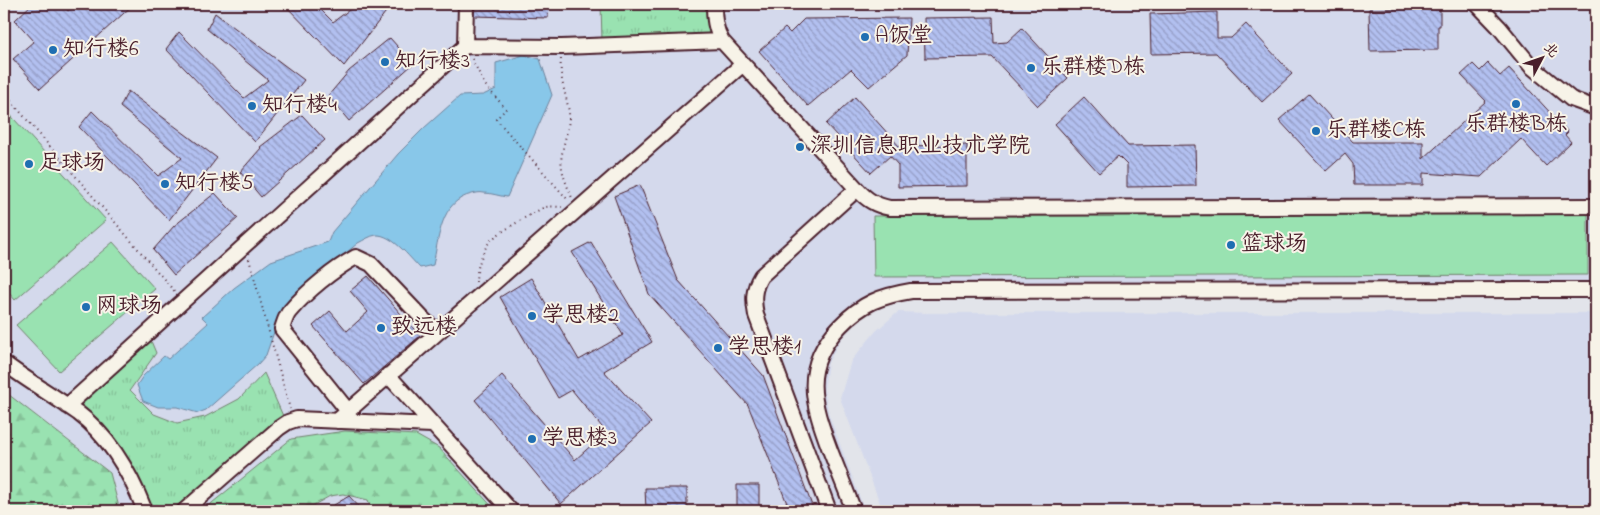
<svg xmlns="http://www.w3.org/2000/svg" width="1600" height="515" font-family="'Indie Flower','LXGW WenKai TC',sans-serif">
  <style>
    .built { fill: #d4d9ec }
    .grass { fill: url(#grass-tufts); stroke: #72806e }
    .forest { fill: url(#forest-firs); stroke: #72806e }
    .pitch { fill: #99e2b1; stroke: #72806e }
    .water { fill: #88c7e9; stroke: #6f849d }
    .building { fill: url(#building-back-hatch); stroke: #4a1f2b }
    .lines { fill: none; stroke-linecap: round; stroke-linejoin: round }
    .minor-casing { stroke: #4a1f2b; stroke-width: 18 }
    .path { stroke: #4a1f2b; stroke-width: 2; stroke-dasharray: 1 4; stroke-linecap: butt }
    .minor { stroke: #f7f3e8; stroke-width: 14 }
    .poi-dot { fill: #1f6fb2; stroke: #f7f3e8; stroke-width: 2 }
    .labels { text-anchor: middle; dominant-baseline: central; stroke-width: 4; stroke-linejoin: round; paint-order: stroke }
    .poi-label { font-size: 22px; fill: #4a1f2b; stroke: #f7f3e8; text-anchor: start }
  </style>
  <defs>
    <pattern id="grass-tufts" width="24" height="20" patternUnits="userSpaceOnUse" patternTransform="scale(1.25)"><rect width="24" height="20" fill="#99e2b1"/><path d="M3 7l-1-3M5 7V3M7 7l1-3M15 17l-1-3M17 17v-4M19 17l1-3" fill="none" stroke="#85c198"/></pattern>
    <pattern id="forest-firs" width="22" height="20" patternUnits="userSpaceOnUse" patternTransform="scale(1.25)"><rect width="22" height="20" fill="#99e2b1"/><path d="M5 1l3.5 6h-7zM16 11l3.5 6h-7z" fill="#85c198"/></pattern>
    <pattern id="building-back-hatch" width="6" height="6" patternUnits="userSpaceOnUse" patternTransform="scale(1.25)"><rect width="6" height="6" fill="#b2c0f0"/><path d="M-1 5l2 2M0 0l6 6M5-1l2 2" fill="none" stroke="#939bc3"/></pattern>
  </defs>
  <rect width="100%" height="100%" fill="#e2e4ea"/>
  <filter id="ink" filterUnits="userSpaceOnUse"><feTurbulence type="fractalNoise" baseFrequency=".02" numOctaves="2"/><feDisplacementMap in="SourceGraphic" scale="10" xChannelSelector="R" yChannelSelector="G"/><feConvolveMatrix kernelMatrix="1 2 1 2 8 2 1 2 1" color-interpolation-filters="sRGB"/></filter>
  <g filter="url(#ink)">
    <path class="built" d="M4,4H1596V291L913,298L893,301L872,310L857,321L841,339L828,363L824,389L829,415L865,511H120L110,473L4,391Z
      M898,312L927,313H1596V511H883L840,398L851,361L876,331Z"/>
    <path class="grass" d="M601,4H711L712,38L602,41Z
      M151,341L156,353L130,390L154,414L177,423L205,417L239,399L264,373L283,416L173,511H154L131,464L98,423L78,403Z"/>
    <path class="forest" d="M4,391L110,473L120,511H4Z
      M345,431L416,435L439,448L496,511H372L368,500L343,494L330,496L303,511H202L291,439Z"/>
    <path class="pitch" d="M4,108L106,220L15,300L4,287Z
      M1588,214V275L874,277L873,216Z
      M113,242L155,289L59,371L16,325Z"/>
    <path class="water" d="M524,55L540,59L552,95L507,197C499,196 491,193 484,193C480,192 476,193 472,194C440,201 439,238 433,265L420,268C409,257 392,234 376,235C370,236 364,240 358,243L289,300L281,312L266,355L258,364L206,410L198,413L177,407H158L143,401L137,385L143,376L164,356L168,359L208,323L202,317L234,288L271,261L328,242L332,232L398,154L424,128L460,96L483,95L496,89V63Z"/>
    <path class="building" d="M32,4H62L68,11L76,4H134L40,89L13,59L34,41L15,20Z
      M284,4H315L333,22L357,4H392L344,66Z
      M475,4H549L548,18L474,16Z
      M1440,8V26H1438V50L1370,51L1369,9Z
      M1217,12V38H1231L1246,24L1292,74L1262,102L1216,53L1151,54L1150,14Z
      M215,13L304,80L255,142L166,49L179,32L244,98L268,80L207,29Z
      M993,17L994,43L1007,42L1022,28L1068,78L1038,106L992,57L925,58L924,18Z
      M909,18L907,55L869,87L851,69L808,106L759,51L785,28L790,33L804,19Z
      M390,38L413,64L349,121L328,96L349,71Z
      M1488,63L1500,76L1509,68L1568,132L1565,135L1571,142L1546,166L1521,139L1481,177L1423,173V185H1354L1353,164L1345,154L1326,171L1279,120L1309,94L1353,142H1423V159L1486,101L1461,75L1473,64L1480,71Z
      M128,91L217,158L169,220L79,127L92,111L158,176L182,158L120,107Z
      M855,97L899,146L967,145V186L898,187V165L890,156L871,173L826,124Z
      M1084,97L1128,146L1195,145L1196,186L1127,187V165L1118,156L1099,173L1055,124Z
      M302,115L325,140L261,197L240,172L261,148L260,147Z
      M640,185L678,280L763,375L814,511H790L748,405L649,294L614,196Z
      M215,193L238,218L174,275L153,250L174,226Z
      M591,242L652,342L604,371L651,423L561,504L475,400L502,375L575,460L606,432L572,390L558,398L500,297L531,278L579,360L623,335L572,252Z
      M368,276L420,336L364,384L313,326L330,311L347,331L368,312L350,291Z
      M737,485H759V511H737Z
      M645,488H687V511H646Z
      M349,496L363,511H324Z"/>
    <g class="lines">
      <defs>
        <path id="minor" d="M714,4C714,18 715,29 722,41L857,189C867,200 875,205 890,208L1596,206
          M1477,4L1499,27L1531,66L1571,99L1596,108
          M465,46L466,4
          M4,363C28,381 54,396 78,413C110,437 131,475 145,511
          M388,375L511,511
          M67,406L465,46L562,47L722,41
          M348,411L282,329C284,323 286,315 290,311C306,292 334,269 356,257L371,264L424,320L432,327L441,329
          M337,421L743,64
          M184,511L279,428L288,422L297,419L432,425
          M829,511L756,315C753,300 753,289 761,276L857,189
          M854,511C846,491 838,470 830,450C812,402 801,367 840,326C862,303 881,296 911,291L1596,290"/>
      </defs>
      <use href="#minor" class="minor-casing"/>
      <path class="path" d="M472,59L485,85L506,109L496,119L569,201
        M561,59C559,77 566,94 569,112C570,126 564,140 562,154C559,169 567,185 572,198
        M4,93L175,292
        M249,259L290,409
        M476,282C476,269 483,248 492,239C499,233 538,209 546,207C551,206 557,207 562,207"/>
      <use href="#minor" class="minor"/>
    </g>
  </g>
  <g class="poi-dot">
    <circle cx="865" cy="37" r="5"/>
    <circle cx="53" cy="50" r="5"/>
    <circle cx="385" cy="62" r="5"/>
    <circle cx="1031" cy="68" r="5"/>
    <circle cx="1516" cy="104" r="5"/>
    <circle cx="252" cy="106" r="5"/>
    <circle cx="1316" cy="131" r="5"/>
    <circle cx="800" cy="147" r="5"/>
    <circle cx="29" cy="164" r="5"/>
    <circle cx="165" cy="184" r="5"/>
    <circle cx="1231" cy="245" r="5"/>
    <circle cx="86" cy="307" r="5"/>
    <circle cx="532" cy="316" r="5"/>
    <circle cx="381" cy="328" r="5"/>
    <circle cx="718" cy="348" r="5"/>
    <circle cx="532" cy="439" r="5"/>
  </g>
  <g class="labels">
    <g class="poi-label">
      <text x="875" y="37">A饭堂</text>
      <text x="63" y="50">知行楼6</text>
      <text x="395" y="62">知行楼3</text>
      <text x="1041" y="68">乐群楼D栋</text>
      <text x="262" y="106">知行楼4</text>
      <text x="1516" y="125" text-anchor="middle">乐群楼B栋</text>
      <text x="1326" y="131">乐群楼C栋</text>
      <text x="810" y="147">深圳信息职业技术学院</text>
      <text x="39" y="164">足球场</text>
      <text x="175" y="184">知行楼5</text>
      <text x="1241" y="245">篮球场</text>
      <text x="96" y="307">网球场</text>
      <text x="542" y="316">学思楼2</text>
      <text x="391" y="328">致远楼</text>
      <text x="728" y="348">学思楼1</text>
      <text x="542" y="439">学思楼3</text>
    </g>
  </g>
  <rect width="1600" height="515" fill="none" stroke="#f7f3e8" stroke-width="20"/>
  <rect x="10" y="10" width="1580" height="495" fill="none" stroke="#4a1f2b" stroke-width="2" filter="url(#ink)"/>
  <g transform="translate(1542 58) rotate(49)" stroke="#f7f3e8" stroke-width="4" paint-order="stroke">
  <path d="M0-4L9 19L0 12L-9 19Z" fill="#4a1f2b"/>
  <text y="-8" font-size="14" font-weight="bold" text-anchor="middle" fill="#4a1f2b">北</text>
  </g>
</svg>
